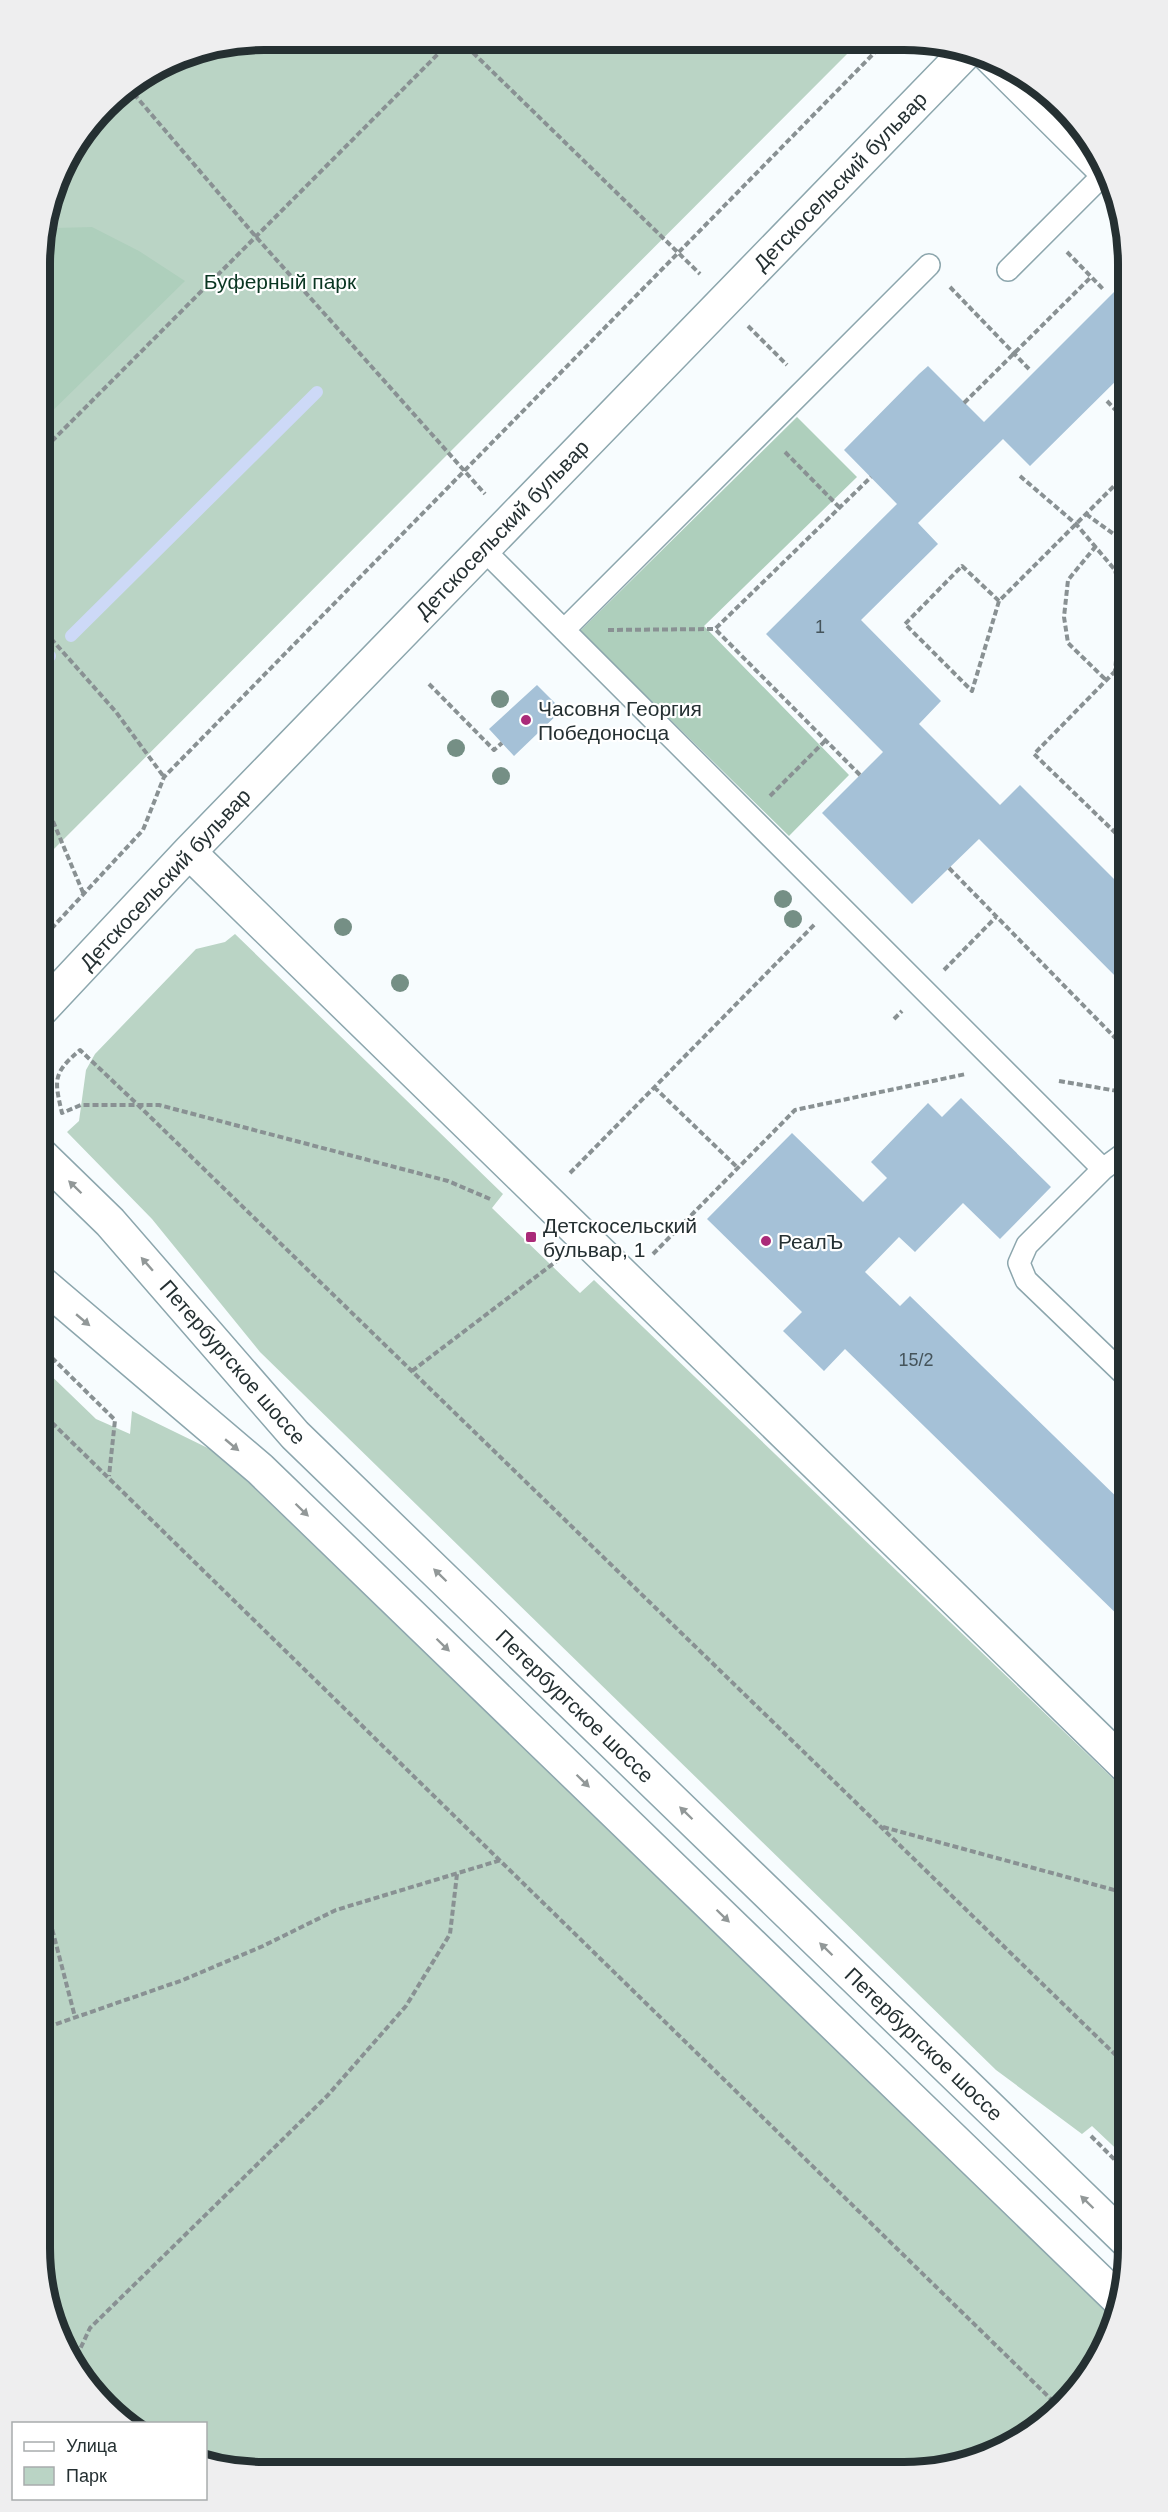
<svg xmlns="http://www.w3.org/2000/svg" width="1168" height="2512" font-family="Arial,sans-serif">
  <style>
    .green { fill: #bad4c5 }
    .forest { fill: #aecfbc }
    .lines { fill: none; stroke-linecap: round; stroke-linejoin: round }
    .stream { stroke: #cdd9f7; stroke-width: 12 }
    .building { fill: #a5c1d7 }
    .service-casing { stroke: #8ca6ad; stroke-width: 24 }
    .minor-casing { stroke: #8ca6ad; stroke-width: 36 }
    .secondary-casing { stroke: #8ca6ad; stroke-width: 36 }
    .path { stroke: #899193; stroke-width: 4; stroke-dasharray: 6 3; stroke-linecap: butt }
    .service { stroke: #fff; stroke-width: 21 }
    .minor { stroke: #fff; stroke-width: 33 }
    .secondary { stroke: #fff; stroke-width: 33 }
    .tree { fill: #758f85 }
    .oneway { fill: #929898 }
    .poi-dot { fill: #aa2a79; stroke: #fff; stroke-width: 2 }
    .labels { text-anchor: middle; dominant-baseline: central; stroke-width: 4.5; stroke-linejoin: round; paint-order: stroke }
    .number-label { font-size: 18px; fill: #45545b }
    .street-label { font-size: 21px; fill: #253032; stroke: #fff }
    .park-label { font-size: 21px; fill: #0a3622; stroke: #fff }
    .poi-label { font-size: 21px; fill: #253032; stroke: #fff; text-anchor: start }
    .rim { fill: none; stroke: #253032; stroke-width: 8 }
  </style>
  <rect width="100%" height="100%" fill="#f7fcfe"/>
  <path class="green" d="M263,39L858,43L39,864L40,248L62,164L115,95L178,56Z
    M235,934L503,1194L492,1208L580,1293L594,1280L1129,1794V2161L1092,2126L1082,2134L996,2070L260,1352L152,1219L67,1132L79,1121L86,1070L95,1054L196,949L225,942Z
    M39,1364L96,1419L130,1434L132,1411L218,1453L1115,2320L1112,2334L1082,2386L1029,2435L963,2465L220,2469L206,2464V2424L125,2423C87,2398 62,2351 48,2309C41,2291 42,2268 39,2249Z"/>
  <path class="forest" d="M54,195L55,228L92,227L139,251L185,281L39,424L40,248Z
    M797,417L857,477L704,626L849,775L789,836L580,631Z"/>
  <g class="lines">
    <path class="stream" d="M71,636L317,392
      M39,666L50,656"/>
  </g>
  <path class="building" d="M1129,277V368L1030,466L1003,439L918,523L938,544L861,620L941,701L919,724L1000,805L1020,785L1129,894V990L979,839L912,904L822,813L883,752L766,634L897,504L844,450L919,374L928,366L984,422Z
    M537,685L562,710L514,756L489,729Z
    M961,1098L1051,1187L1000,1239L963,1203L915,1252L899,1237L865,1272L900,1306L910,1296L1129,1509V1626L845,1349L824,1371L783,1331L802,1312L707,1219L792,1133L863,1202L887,1178L871,1162L928,1103L942,1117Z"/>
  <g class="lines">
    <defs>
      <path id="service" d="M978,53L1102,176
        M1008,270L1107,171
        M483,549L1103,1169
        M564,630L929,265
        M1129,1379L1026,1280L1019,1263L1027,1245L1103,1169L1129,1150"/>
      <path id="minor" d="M189,852L1129,1769
        M39,1012L189,852L968,50"/>
      <path id="secondary" d="M39,1153L110,1222L295,1435L1128,2242
        M39,1281L260,1469L1120,2301"/>
    </defs>
    <use href="#service" class="service-casing"/>
    <use href="#minor" class="minor-casing"/>
    <use href="#secondary" class="secondary-casing"/>
    <path class="path" d="M460,40L700,274
      M128,87L257,238L485,494
      M1067,252L1104,290
      M950,287L1029,369
      M748,326L787,365
      M1107,401L1129,424
      M964,403L1091,277
      M785,452L840,508
      M39,454L452,40
      M1020,476L1076,524L1115,570L1122,598L1115,671
      M1086,514L1129,545
      M1096,546L1068,580L1064,617L1068,643L1106,680
      M999,601L962,566L905,624L972,691L999,601L1129,471
      M39,625L116,712L164,777
      M608,630L715,629
      M429,684L494,750L502,743
      M860,775L715,629L871,477
      M39,788L84,895
      M770,796L826,740
      M39,815L50,812
      M1129,846L1034,754L1129,657
      M949,868L1129,1052
      M39,942L143,830L164,777L884,43
      M944,970L996,917
      M894,1019L902,1011
      M1059,1081L1129,1093
      M654,1087L738,1168
      M570,1173L815,924
      M490,1199L448,1181L159,1105H81L62,1113C54,1079 53,1073 80,1050L137,1104L1129,2068
      M653,1254L795,1110L966,1074
      M39,1345L115,1420L109,1476
      M412,1371L558,1260
      M39,1410L1059,2407
      M883,1827L1129,1894
      M39,1907L49,1917L75,2017
      M39,2030L183,1980L263,1946L336,1910L501,1860
      M1091,2136L1129,2174
      M73,2364L90,2328L328,2095L406,2006L450,1934L457,1874"/>
    <use href="#service" class="service"/>
    <use href="#minor" class="minor"/>
    <use href="#secondary" class="secondary"/>
  </g>
  <g class="tree">
    <circle cx="500" cy="699" r="9"/>
    <circle cx="456" cy="748" r="9"/>
    <circle cx="501" cy="776" r="9"/>
    <circle cx="783" cy="899" r="9"/>
    <circle cx="793" cy="919" r="9"/>
    <circle cx="343" cy="927" r="9"/>
    <circle cx="400" cy="983" r="9"/>
  </g>
  <defs><path id="oneway-solid" d="M-6-.8H1V-3.2L6.5 0L1 3.2V.8H-6Z" transform="scale(1.5)"/></defs>
  <g class="oneway">
    <use href="#oneway-solid" transform="translate(75 1187) rotate(-136)"/>
    <use href="#oneway-solid" transform="translate(147 1264) rotate(-131)"/>
    <use href="#oneway-solid" transform="translate(83 1320) rotate(40)"/>
    <use href="#oneway-solid" transform="translate(232 1445) rotate(40)"/>
    <use href="#oneway-solid" transform="translate(302 1510) rotate(44)"/>
    <use href="#oneway-solid" transform="translate(440 1575) rotate(-136)"/>
    <use href="#oneway-solid" transform="translate(443 1645) rotate(44)"/>
    <use href="#oneway-solid" transform="translate(583 1781) rotate(44)"/>
    <use href="#oneway-solid" transform="translate(686 1813) rotate(-136)"/>
    <use href="#oneway-solid" transform="translate(723 1916) rotate(44)"/>
    <use href="#oneway-solid" transform="translate(826 1949) rotate(-136)"/>
    <use href="#oneway-solid" transform="translate(1087 2202) rotate(-136)"/>
  </g>
  <g class="poi-dot">
    <circle cx="526" cy="720" r="6"/>
    <rect x="525" y="1231" width="12" height="12" rx="3"/>
    <circle cx="766" cy="1241" r="6"/>
  </g>
  <g class="labels">
    <g class="number-label">
      <text x="820" y="627">1</text>
      <text x="916" y="1360">15/2</text>
    </g>
    <g class="street-label">
      <text transform="translate(840 181) rotate(-46)">Детскосельский бульвар</text>
      <text transform="translate(502 529) rotate(-46)">Детскосельский бульвар</text>
      <text transform="translate(165 879) rotate(-47)">Детскосельский бульвар</text>
      <text transform="translate(233 1362) rotate(49)">Петербургское шоссе</text>
      <text transform="translate(575 1706) rotate(44)">Петербургское шоссе</text>
      <text transform="translate(924 2044) rotate(44)">Петербургское шоссе</text>
    </g>
    <g class="park-label">
      <text x="280" y="281">Буферный парк</text>
    </g>
    <g class="poi-label">
      <text x="538" y="708">Часовня Георгия<tspan x="538" dy="24">Победоносца</tspan></text>
      <text x="543" y="1225">Детскосельский<tspan x="543" dy="24">бульвар, 1</tspan></text>
      <text x="778" y="1241">РеалЪ</text>
    </g>
  </g>
  <path d="M0 0H1168V2512H0ZM264 50H904A214 214 0 0 1 1118 264V2248A214 214 0 0 1 904 2462H264A214 214 0 0 1 50 2248V264A214 214 0 0 1 264 50Z" fill="#eeeeef" fill-rule="evenodd"/>
  <path class="rim" d="M264 50H904A214 214 0 0 1 1118 264V2248A214 214 0 0 1 904 2462H264A214 214 0 0 1 50 2248V264A214 214 0 0 1 264 50Z"/>
  <rect x="12" y="2422" width="195" height="78" fill="#ffffff" stroke="#a8acad" stroke-width="1.5"/>
  <rect x="24" y="2442" width="30" height="9" fill="#ffffff" stroke="#a8acad" stroke-width="1.5"/>
  <text x="66" y="2452" font-size="18" fill="#253032">Улица</text>
  <rect x="24" y="2467" width="30" height="18" fill="#bad4c5" stroke="#a8acad" stroke-width="1.5"/>
  <text x="66" y="2482" font-size="18" fill="#253032">Парк</text>
</svg>
